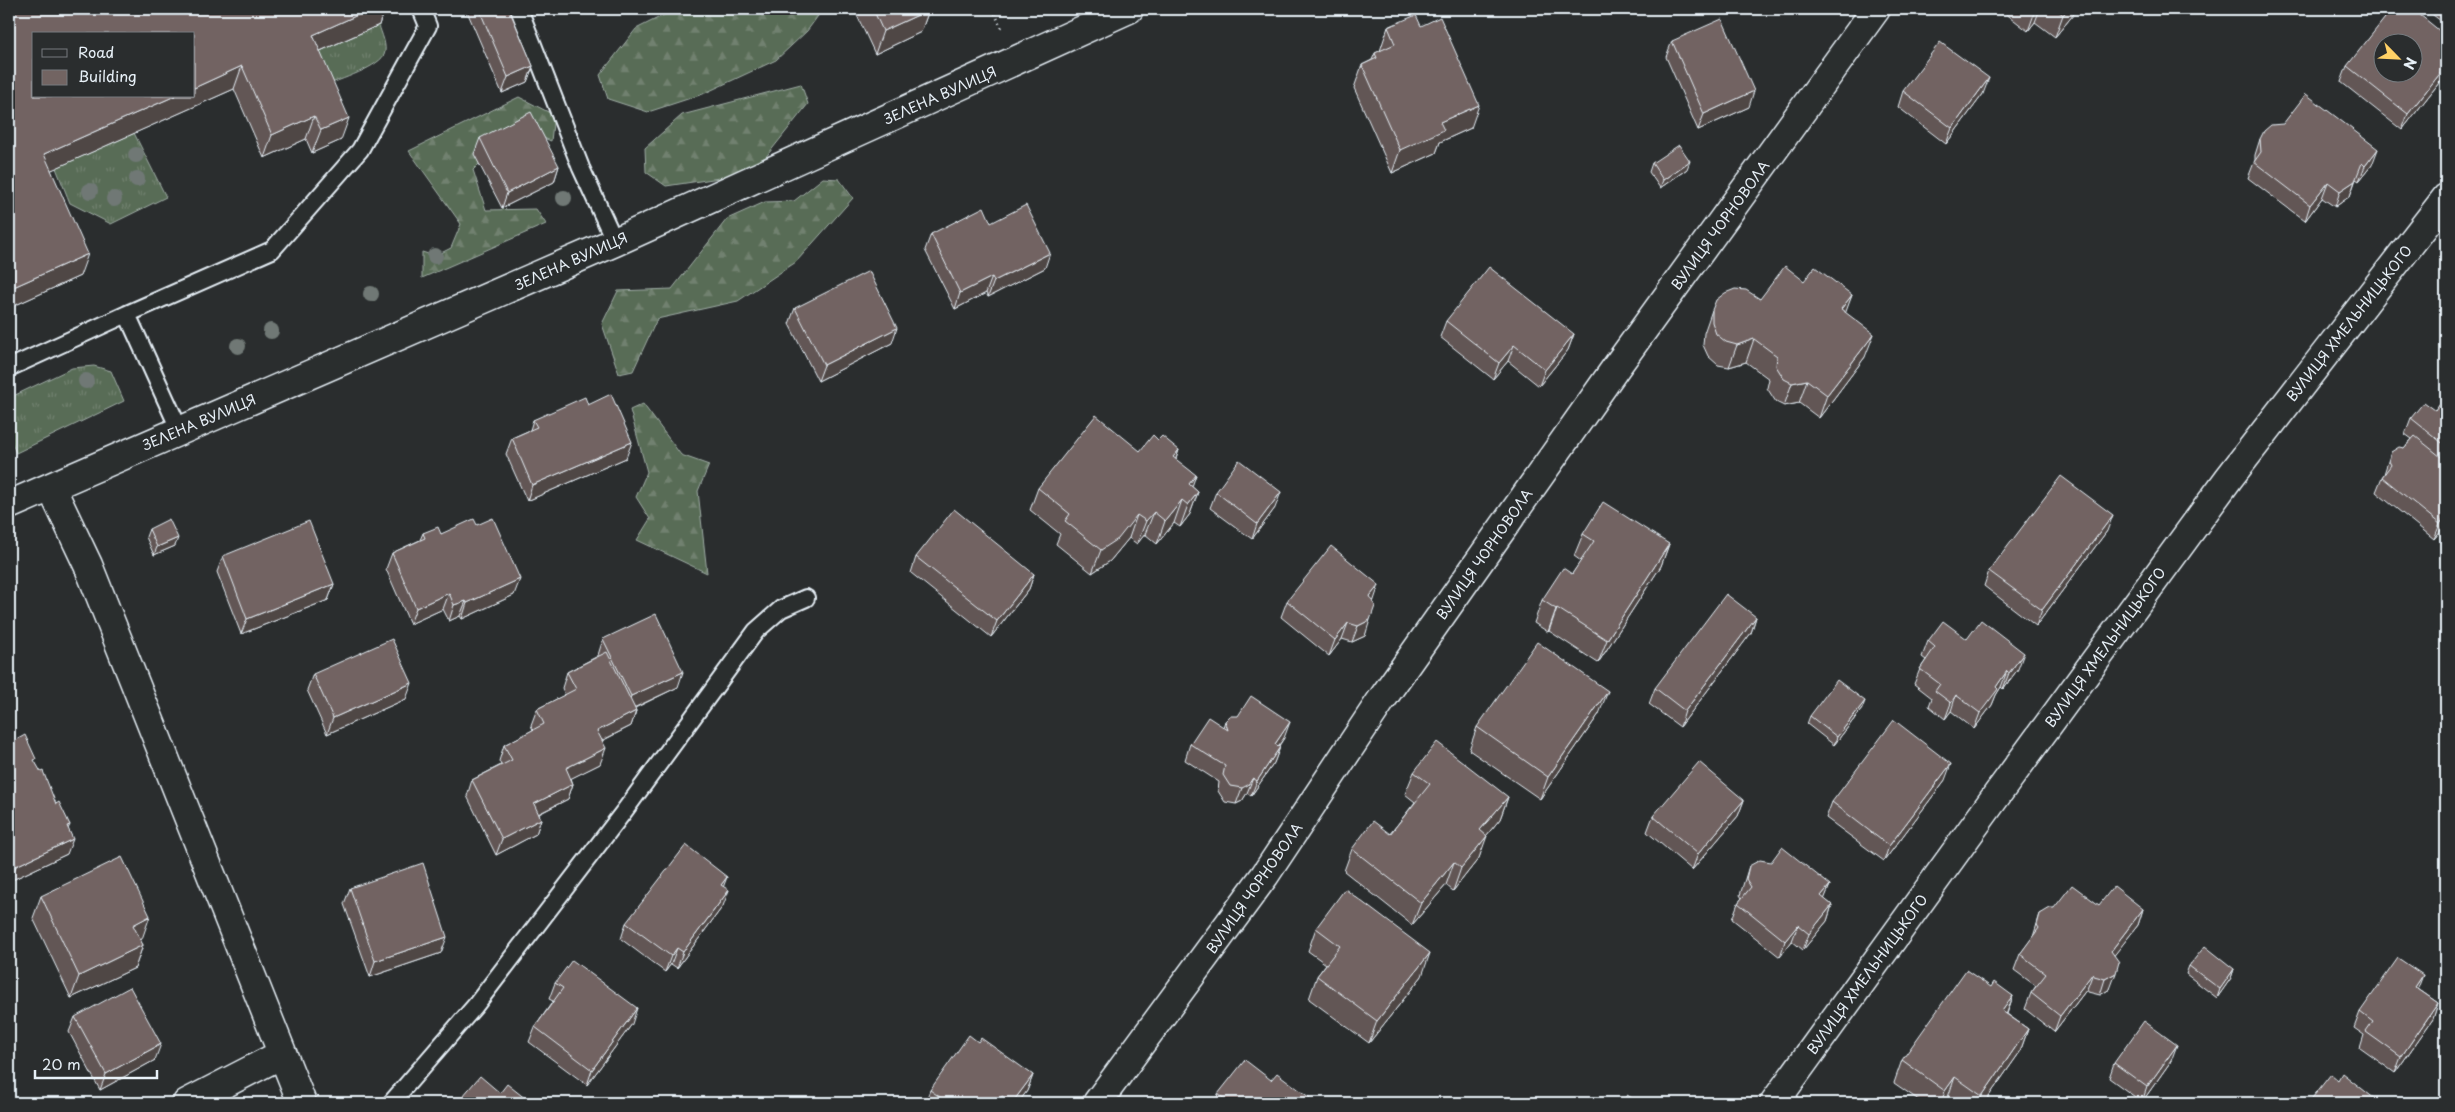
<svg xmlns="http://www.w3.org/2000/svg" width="2455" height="1112" font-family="'Playpen Sans',sans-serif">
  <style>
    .grass { fill: url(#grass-tufts); stroke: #a0aea7 }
    .forest { fill: url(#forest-firs); stroke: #a0aea7 }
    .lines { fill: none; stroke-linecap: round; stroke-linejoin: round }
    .lane-casing { stroke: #e8f1f8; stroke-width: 20 }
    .street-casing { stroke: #e8f1f8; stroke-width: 31 }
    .path { stroke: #e8f1f8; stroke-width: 3; stroke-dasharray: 1 4; stroke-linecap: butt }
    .lane { stroke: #2a2d2e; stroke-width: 16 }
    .street { stroke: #2a2d2e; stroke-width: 28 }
    .tree { fill: #6f7875 }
    .wall { fill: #625654; stroke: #e8f1f8 }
    .shaded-wall { fill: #504645; stroke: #e8f1f8 }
    .building { fill: #726462; stroke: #e8f1f8; fill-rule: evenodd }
    .labels { text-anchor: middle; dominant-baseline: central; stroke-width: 4; stroke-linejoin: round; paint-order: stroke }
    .street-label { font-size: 14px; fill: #e8f1f8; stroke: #2a2d2e }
  </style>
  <defs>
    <pattern id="grass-tufts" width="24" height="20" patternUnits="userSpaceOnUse" patternTransform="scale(1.25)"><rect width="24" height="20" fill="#596c56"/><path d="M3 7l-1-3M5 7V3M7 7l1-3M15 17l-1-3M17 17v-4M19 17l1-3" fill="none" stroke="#71816f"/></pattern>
    <pattern id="forest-firs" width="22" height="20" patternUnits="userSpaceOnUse" patternTransform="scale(1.25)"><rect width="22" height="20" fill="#596c56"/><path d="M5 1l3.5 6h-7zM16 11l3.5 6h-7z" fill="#71816f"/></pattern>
  </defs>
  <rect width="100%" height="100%" fill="#2a2d2e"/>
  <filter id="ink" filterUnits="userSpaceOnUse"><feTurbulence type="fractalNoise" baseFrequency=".02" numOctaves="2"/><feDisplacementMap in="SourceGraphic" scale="10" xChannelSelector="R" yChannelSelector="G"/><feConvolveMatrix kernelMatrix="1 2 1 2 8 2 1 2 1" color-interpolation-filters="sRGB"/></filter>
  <g filter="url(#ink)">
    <path class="grass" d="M379,25C381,33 388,46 384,55C376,69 333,82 318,88L304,58Z
      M134,133L166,197L111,224L70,203L56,168Z
      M94,366L111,371L124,401L16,453L9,436V398L72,368Z"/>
    <path class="forest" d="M676,9H823L807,31L776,60L703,94L648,112L608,99L600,75L636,29Z
      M801,84L808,104L753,173L666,186L646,172L645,148L682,115Z
      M519,97L554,115L551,141L516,127L473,170L486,210L536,209L546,224L422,278V252L435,256L451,248L461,224L409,151Z
      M823,178L839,179L853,198L796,262L738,301L657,319L633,371L619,374L602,324L618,291L672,289L727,219L765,202L794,201Z
      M643,404L681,455L709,465L698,491L707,573L637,540L650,519L636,497L647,472L630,410Z"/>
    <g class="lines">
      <defs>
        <path id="lane" d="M519,9L581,168L615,242
          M127,314L272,250L360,150L428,26L421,9
          M9,368L127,314L180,431
          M391,1103L475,1006L625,810L756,631L781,609L806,598"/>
        <path id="street" d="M51,487L88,565L302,1103
          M9,505L615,242L1129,9
          M187,1103L282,1054
          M1097,1103L1265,875L1380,702L1617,366L1876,9
          M1774,1103L1999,792L2229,478L2446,198"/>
      </defs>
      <use href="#lane" class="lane-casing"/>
      <use href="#street" class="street-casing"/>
      <path class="path" d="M993,9L1002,29"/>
      <use href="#lane" class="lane"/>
      <use href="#street" class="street"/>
    </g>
    <g class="tree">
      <circle cx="136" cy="155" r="8"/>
      <circle cx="137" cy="179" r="8"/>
      <circle cx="90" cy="191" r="8"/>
      <circle cx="564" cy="198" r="8"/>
      <circle cx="114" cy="199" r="8"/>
      <circle cx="435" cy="256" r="8"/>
      <circle cx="371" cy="294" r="8"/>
      <circle cx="271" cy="331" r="8"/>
      <circle cx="238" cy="346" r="8"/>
      <circle cx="86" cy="381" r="8"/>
    </g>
    <path class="wall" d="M9,9H384L379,25L320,51L341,140L312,153L306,139L264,158L234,89L51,170L80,276L9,308Z
      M466,9H509L533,66L527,82L502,93Z
      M854,9H929V10L921,32L875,54Z
      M2000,9H2078L2055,37L2035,22L2028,31Z
      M2425,9H2446V21L2445,24Z
      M2411,14L2446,36V74L2402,130L2341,82L2347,66Z
      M1421,26L1471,128L1440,142L1436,153L1392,173L1354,88L1362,65L1372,60L1375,53L1380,51L1388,27Z
      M1672,41L1749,107L1698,130L1666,57Z
      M1903,91L1983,94L1946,144L1898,107Z
      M480,138L559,166L554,182L502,208L474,154Z
      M2260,139L2372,165L2359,181L2356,179L2350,196L2335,207L2322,198L2305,221L2248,178L2255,160V155Z
      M1652,163L1687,169L1660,188L1649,172Z
      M991,223L1045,268L988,297L986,293L955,309L925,250L931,234Z
      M1804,281L1852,295L1845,312L1865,357L1819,418L1799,403L1784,406L1776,402L1767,388L1769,379L1746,362L1729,367L1718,365L1708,356L1703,345L1704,333L1712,310L1760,299Z
      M795,308L892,343L818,381L789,324Z
      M1446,321L1574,334L1568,350L1539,386L1508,361L1493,379L1440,337Z
      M2446,395V524L2434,539L2376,492L2382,477L2384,474L2391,452L2404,448L2412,439L2405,434L2411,418L2435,410Z
      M588,405L626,458L527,501L506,454L512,438L530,430L533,420Z
      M1158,440L1179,450L1176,459L1192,487L1198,492L1190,514L1180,527L1174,523L1157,544L1145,534L1137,544L1129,538L1110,561L1092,573L1056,544L1060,534L1030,510L1038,488L1140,451Z
      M1216,492L1275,508L1252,539L1210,508Z
      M477,525L514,595L462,619L460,616L449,621L443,609L410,624L386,569L392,553L420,540L423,533L441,534Z
      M149,529L175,546L154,555L146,537Z
      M2107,531L2036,626L1984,586L1989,571Z
      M1583,534L1669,544L1661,566L1598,663L1549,631L1548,632L1534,623L1542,600L1572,574L1581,561L1574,556Z
      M223,556L334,584L328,600L241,634L217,572Z
      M916,557L1034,574L1029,589L991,637L911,573Z
      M1374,600L1373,602L1365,636L1352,642L1342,639L1329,656L1281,617L1287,601Z
      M1756,617L1751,633L1680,727L1649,704L1655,688Z
      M603,639L678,687L635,708L636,711L631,726L602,741L600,764L571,778L573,784L568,799L539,814L541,819L536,834L496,855L467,796L472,780L501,765L499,761L504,745L533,730L531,725L537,709L565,695L562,688L567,672L598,656V655Z
      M1967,639L2018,669L2003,689L2001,687L1996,695L1992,705L1974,729L1951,711L1945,719L1929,706L1932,698L1914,684L1920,669L1926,660L1922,657L1928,641Z
      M313,674L406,699L327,734L307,690Z
      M1862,709L1834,745L1807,724L1810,716Z
      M1599,714L1540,799L1469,750L1477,727Z
      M1225,721L1284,738L1279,746L1280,747L1274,763L1251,796L1247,793L1242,801L1236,804L1225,802L1218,791L1219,782L1185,760L1190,744L1223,727Z
      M9,744L35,762L56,804L70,825L68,829L67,854L10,881L9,878Z
      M1414,772L1508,797L1500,819L1486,836L1479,858L1453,891L1446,885L1412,925L1344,871L1352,849L1390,834L1415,802L1405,794Z
      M1945,780L1884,861L1826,818L1832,802Z
      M1744,800L1738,816L1692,870L1647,832L1653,816Z
      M1749,866L1830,885L1824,899L1832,905L1827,921L1803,950L1792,941L1780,957L1732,919L1738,903L1742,898L1740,895Z
      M724,887L723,906L677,968L671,964L665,972L621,939L626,923Z
      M350,888L441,953L370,977L344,904Z
      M41,896L142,939L140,940L143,945L135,968L71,998L33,918Z
      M2099,905L2143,909L2138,925L2114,955L2110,989L2100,995L2088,992L2087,989L2054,1032L2025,1009L2031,993L2036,986L2014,970L2020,954L2033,937L2040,914L2054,908Z
      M1316,928L1422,976L1369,1043L1309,999L1317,976L1326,964L1308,951Z
      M2189,966L2234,969L2231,978L2217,998L2186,974Z
      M555,983L632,1024L587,1085L529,1042L535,1027L553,1001L549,999Z
      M1991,987L2013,996L2007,1014L2028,1029L2020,1052L1984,1103H1952L1947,1100L1944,1103H1923L1894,1083L1902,1060Z
      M2418,989L2438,1003L2433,1019L2395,1073L2360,1048L2364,1035L2354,1028L2360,1012Z
      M75,1017L155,1060L100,1090L69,1032Z
      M978,1042L1033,1075L1027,1091L1018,1103H925L930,1090Z
      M2171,1061L2142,1102L2109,1078L2114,1063Z
      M1271,1080L1313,1103H1215L1218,1094Z"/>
    <path class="shaded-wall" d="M371,9H384L379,25L304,58L313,35Z
      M2036,9H2040L2035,22L2028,31Z
      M2068,9H2078L2055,37L2063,15Z
      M929,10L921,32L875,54L883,31Z
      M242,66L234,89L36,177L44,154L175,96H194V88Z
      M533,66L527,82L502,93L508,77Z
      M2446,66V74L2402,130L2408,114Z
      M1989,78L1983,94L1946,144L1952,128Z
      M1754,91L1749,107L1698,130L1704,114Z
      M1479,105L1471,128L1440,142L1436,153L1392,173L1400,150L1440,122Z
      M314,116L306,139L264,158L272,135Z
      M349,118L341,140L312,153L321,130Z
      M2378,149L2372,165L2359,181L2365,166Z
      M1690,161L1687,169L1660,188L1663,180Z
      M559,166L554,182L502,208L507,193Z
      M2355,181L2350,196L2335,207L2340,191Z
      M2328,182L2322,198L2305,221L2310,205Z
      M1050,253L1045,268L988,297L994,281Z
      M88,254L80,276L9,308V289Z
      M992,277L986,293L955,309L960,293Z
      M1852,295L1844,317L1841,309Z
      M897,328L892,343L818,381L824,365Z
      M1574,334L1568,350L1539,386L1545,370Z
      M1874,334L1865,357L1819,418L1827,395Z
      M1754,339L1746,362L1729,367L1737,345Z
      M1514,345L1508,361L1493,379L1499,363Z
      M1807,380L1799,403L1784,406L1792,383Z
      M632,442L626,458L527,501L532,485Z
      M1179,450L1171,472L1173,457Z
      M1196,475L1188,498L1189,484Z
      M1198,492L1190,514L1180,527L1188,505Z
      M1281,492L1275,508L1252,539L1257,524Z
      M1182,500L1174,523L1157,544L1165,521Z
      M1154,512L1145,534L1137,544L1146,521Z
      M1137,515L1129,538L1110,561L1092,573L1101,550Z
      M2113,515L2107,531L2036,626L2042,610Z
      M2446,515V524L2434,539L2440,524Z
      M178,538L175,546L154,555L157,547Z
      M1669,544L1661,566L1598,663L1607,640Z
      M1034,574L1029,589L991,637L997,621Z
      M520,579L514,595L462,619L467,603Z
      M334,584L328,600L241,634L247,619Z
      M1379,585L1374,600L1364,612L1370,596Z
      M449,593L443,609L410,624L416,608Z
      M466,601L460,616L449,621L454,605Z
      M1557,608L1549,631L1548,632L1556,609Z
      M1756,617L1751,633L1680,727L1685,711Z
      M1370,620L1365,636L1352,642L1358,626Z
      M1348,623L1342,639L1329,656L1335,640Z
      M2024,653L2018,669L2003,689L2009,673Z
      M2007,671L2001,687L1996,695L1992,705L1974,729L1980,713L1996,687Z
      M683,672L678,687L625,712L631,696Z
      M412,683L406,699L327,734L333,718Z
      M1608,691L1599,714L1540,799L1548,777Z
      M1956,695L1951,711L1945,719L1951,703Z
      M1865,701L1862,709L1834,745L1837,737Z
      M636,711L631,726L591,746L597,731Z
      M1290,722L1284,738L1269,759L1275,744Z
      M1280,747L1274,763L1251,796L1257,781Z
      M606,748L600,764L560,784L566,768Z
      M1951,764L1945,780L1884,861L1889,846Z
      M1253,778L1247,793L1242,801L1236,804L1242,788Z
      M573,784L568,799L528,819L534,804Z
      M1508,797L1500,819L1472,853L1480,830Z
      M1744,800L1738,816L1692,870L1698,854Z
      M541,819L536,834L496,855L502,839Z
      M1487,836L1479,858L1453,891L1461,868Z
      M73,839L67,854L10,881L16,866Z
      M1454,862L1446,885L1412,925L1421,903Z
      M727,877L721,893V885Z
      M1830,885L1824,900L1821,896Z
      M729,890L723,906L677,968L683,952Z
      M1832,905L1827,921L1803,950L1809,934Z
      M2143,909L2138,925L2105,967L2111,951Z
      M150,916L142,939L124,947L133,925Z
      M1798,925L1792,941L1780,957L1785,941Z
      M447,937L441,953L370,977L375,961Z
      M143,945L135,968L71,998L79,976Z
      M677,948L671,964L665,972L671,956Z
      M1430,953L1422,976L1369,1043L1377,1021Z
      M2234,969L2231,978L2217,998L2220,989Z
      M2093,973L2087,989L2054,1032L2060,1016Z
      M2116,973L2110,989L2100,995L2105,979Z
      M2423,975L2417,991L2415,987Z
      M2013,996L2005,1018L2002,1011Z
      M2438,1003L2433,1019L2395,1073L2401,1057Z
      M637,1008L632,1024L587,1085L592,1070Z
      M2028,1029L2020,1052L1984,1103H1979L1982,1096Z
      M161,1044L155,1060L100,1090L106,1074Z
      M2177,1045L2171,1061L2142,1102L2147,1087Z
      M1033,1075L1027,1091L1018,1103H1012Z
      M1955,1077L1947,1100L1944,1103H1941L1945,1091Z"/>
    <path class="building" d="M9,9H371L313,35L349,118L321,130L314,116L272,135L242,66L194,88V34H34V96H175L44,154L88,254L9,289Z
      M479,9H509L533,66L508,77Z
      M873,9H929V10L883,31Z
      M2056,9H2068L2063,15Z
      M2392,9H2404L2411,14L2414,10L2446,36V66L2408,114L2347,66ZM2382,42H2412V72H2382Z
      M1416,15L1421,26L1440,17L1479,105L1440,122L1444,130L1400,150L1362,65L1377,58L1375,53L1395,44L1388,27Z
      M1722,19L1754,91L1704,114L1672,41Z
      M1940,42L1989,78L1952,128L1903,91Z
      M2306,94L2378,149L2365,166L2362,163L2355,181L2340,191L2328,182L2310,205L2254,162L2261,152L2260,139L2264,131L2271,125L2283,124Z
      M531,112L559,166L507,193L480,138Z
      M1679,145L1690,161L1663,180L1652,163Z
      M1026,205L1050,253L994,281L992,277L960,293L931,234L984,207L991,223Z
      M1785,266L1804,281L1815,267L1852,295L1841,309L1874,334L1827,395L1807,380L1792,383L1784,379L1776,366L1777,356L1754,339L1737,345L1726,342L1716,334L1712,322V310L1716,300L1725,293L1735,289L1746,290L1760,299Z
      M1489,267L1574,334L1545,370L1514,345L1499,363L1446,321Z
      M869,271L897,328L824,365L795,308Z
      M611,394L632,442L532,485L512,438L537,427L533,420L585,397L588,405Z
      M2446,395V446L2411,418L2424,402L2435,410Z
      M1096,415L1140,451L1153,435L1158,440L1162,436L1179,450L1173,457L1196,475L1189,484L1198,492L1188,505L1182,500L1165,521L1154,512L1146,521L1137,515L1118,539L1101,550L1065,521L1070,514L1038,488Z
      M2415,436L2446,461V515L2440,524L2382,477L2391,465L2389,461L2391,452L2399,447L2404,448Z
      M1239,460L1281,492L1257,524L1216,492Z
      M2061,476L2113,515L2042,610L1989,571Z
      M1603,502L1669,544L1607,640L1557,608L1556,609L1542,600L1563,568L1572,574L1594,541L1583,534Z
      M954,509L1034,574L997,621L916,557Z
      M493,518L520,579L467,603L466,601L454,605L449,593L416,608L392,553L425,538L423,533L438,527L441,534L474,519L477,525Z
      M169,519L178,538L157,547L149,529Z
      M309,521L334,584L247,619L223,556Z
      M1331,546L1379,585L1370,596L1375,606L1370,620L1358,626L1348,623L1335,640L1287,601Z
      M1726,594L1756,617L1685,711L1655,688Z
      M656,614L683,672L631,696L603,639Z
      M1981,620L2024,653L2009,673L2007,671L1996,687L1998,689L1980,713L1956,695L1951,703L1935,691L1940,684L1920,669L1935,647L1928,641L1943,621L1967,639Z
      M392,639L412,683L333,718L313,674Z
      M1537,642L1608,691L1548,777L1477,727Z
      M607,652L636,711L597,731L606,748L566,768L573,784L534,804L541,819L502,839L472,780L512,760L504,745L544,724L537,709L576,689L567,672Z
      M1837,680L1865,701L1837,737L1810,716Z
      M1251,696L1290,722L1275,744L1280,747L1257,781L1253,778L1248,785L1242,788L1230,786L1223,775L1225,766L1190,744L1208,717L1228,730L1225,721L1230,716H1238Z
      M1894,720L1951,764L1889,846L1832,802Z
      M25,735L36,759L34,760L41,772L43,771L56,804L59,802L70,825L67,826L73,839L16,866L9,850V744Z
      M1437,742L1508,797L1480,830L1487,836L1461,868L1454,862L1421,903L1352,849L1373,821L1390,834L1430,784L1414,772Z
      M1699,762L1744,800L1698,854L1653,816Z
      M686,845L727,877L721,885L729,890L683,952L677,948L671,956L626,923Z
      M1782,847L1830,885L1821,896L1832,905L1809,934L1798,925L1785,941L1738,903L1751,887L1746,879L1749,866L1760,860L1771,862Z
      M122,857L150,916L133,925L143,945L79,976L41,896Z
      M423,863L447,937L375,961L350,888Z
      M2072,885L2099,905L2114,886L2143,909L2111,951L2119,962L2116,973L2105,979L2094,976L2093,973L2060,1016L2031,993L2046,974L2020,954L2039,928L2037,925L2040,914L2050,908H2054Z
      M1345,889L1430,953L1377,1021L1317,976L1340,946L1316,928Z
      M2205,946L2234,969L2220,989L2189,966Z
      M2398,958L2423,975L2415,987L2438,1003L2401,1057L2366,1032L2373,1022L2360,1012Z
      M572,960L637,1008L592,1070L535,1027L563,988L555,983Z
      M1966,970L1991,987L1994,982L2013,996L2002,1011L2028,1029L1982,1096L1955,1077L1945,1091L1902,1060Z
      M130,987L161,1044L106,1074L75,1017Z
      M2144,1021L2177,1045L2147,1087L2114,1063Z
      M969,1035L978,1042L981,1038L1033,1075L1012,1103L1002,1096L997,1103H948L930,1090Z
      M1245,1060L1271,1080L1277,1073L1314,1101L1312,1103H1230L1218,1094Z
      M2342,1073L2380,1103H2311L2309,1102L2331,1074L2338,1080Z
      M480,1076L500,1093L507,1084L531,1103H457Z
      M1627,1095L1640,1103H1621Z"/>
  </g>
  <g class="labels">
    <g class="street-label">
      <text transform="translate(940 95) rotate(-24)">ЗЕЛЕНА ВУЛИЦЯ</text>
      <text transform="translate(1720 225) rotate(-54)">ВУЛИЦЯ ЧОРНОВОЛА</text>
      <text transform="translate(571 261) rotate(-24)">ЗЕЛЕНА ВУЛИЦЯ</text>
      <text transform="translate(2349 323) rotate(-52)">ВУЛИЦЯ ХМЕЛЬНИЦЬКОГО</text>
      <text transform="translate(199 422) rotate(-23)">ЗЕЛЕНА ВУЛИЦЯ</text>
      <text transform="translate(1484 554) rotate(-55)">ВУЛИЦЯ ЧОРНОВОЛА</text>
      <text transform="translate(2105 647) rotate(-54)">ВУЛИЦЯ ХМЕЛЬНИЦЬКОГО</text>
      <text transform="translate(1254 888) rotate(-55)">ВУЛИЦЯ ЧОРНОВОЛА</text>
      <text transform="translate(1867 974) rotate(-54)">ВУЛИЦЯ ХМЕЛЬНИЦЬКОГО</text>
    </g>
  </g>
  <rect width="2455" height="1112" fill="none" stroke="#2a2d2e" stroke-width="30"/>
  <rect x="15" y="15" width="2425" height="1082" fill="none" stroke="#e8f1f8" stroke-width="2" filter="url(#ink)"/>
  <rect x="32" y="32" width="162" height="65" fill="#2a2d2e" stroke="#767b7f"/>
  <rect x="42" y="49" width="25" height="8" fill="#2a2d2e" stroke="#767b7f"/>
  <text x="78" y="58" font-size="15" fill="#e8f1f8">Road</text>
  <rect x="42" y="70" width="25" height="15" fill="#726462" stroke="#767b7f"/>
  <text x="78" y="82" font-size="15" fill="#e8f1f8">Building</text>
  <g transform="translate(2398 58) rotate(114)"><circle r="24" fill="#2a2d2e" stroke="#767b7f"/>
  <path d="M0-4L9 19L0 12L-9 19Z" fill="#ffd166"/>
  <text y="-8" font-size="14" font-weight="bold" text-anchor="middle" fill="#e8f1f8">N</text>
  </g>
  <path d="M35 1070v8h122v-8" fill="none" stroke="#e8f1f8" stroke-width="2.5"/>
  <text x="42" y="1070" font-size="15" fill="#e8f1f8" stroke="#2a2d2e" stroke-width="4" paint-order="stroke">20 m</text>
</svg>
